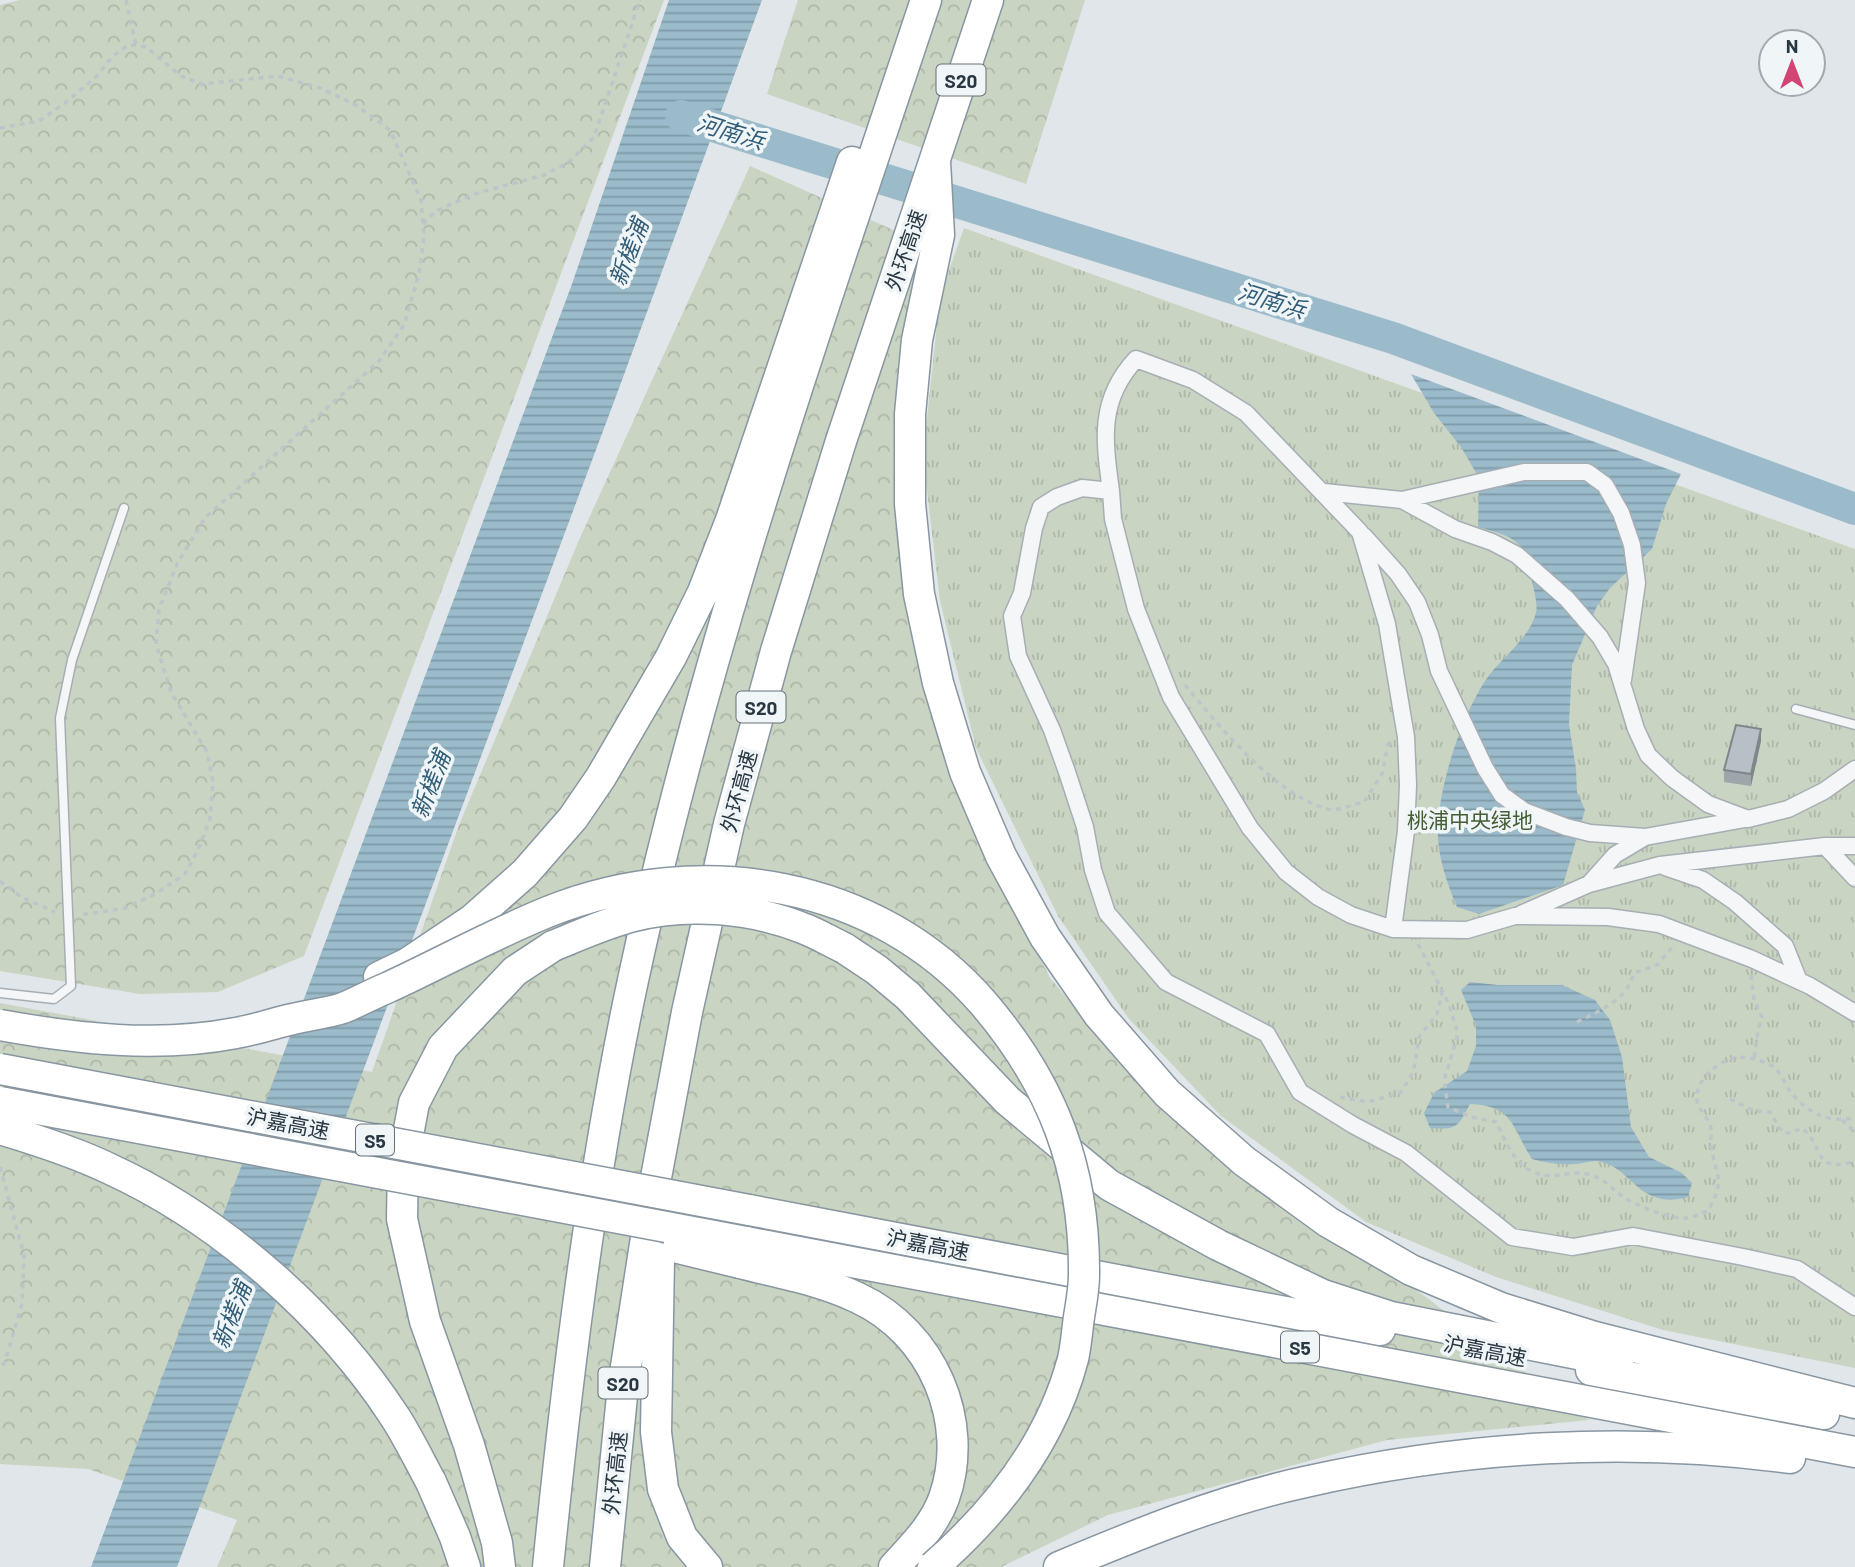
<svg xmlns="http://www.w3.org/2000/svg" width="1855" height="1567" font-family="Barlow,'Noto Sans SC',sans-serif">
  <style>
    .forest { fill: url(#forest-crowns) }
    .park { fill: url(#park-tufts) }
    .water { fill: url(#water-rules) }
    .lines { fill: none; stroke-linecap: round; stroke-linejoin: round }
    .river { stroke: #9bbbca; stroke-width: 32 }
    .service-casing { stroke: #a6aeb4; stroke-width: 11 }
    .minor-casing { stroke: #a6aeb4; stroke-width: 19 }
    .motorway-casing { stroke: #8896a1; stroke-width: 33 }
    .path { stroke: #bfc4c9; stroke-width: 3.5; stroke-dasharray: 5 5; stroke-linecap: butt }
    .service { stroke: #f4f6f8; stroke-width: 8 }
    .minor { stroke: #f4f6f8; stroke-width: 16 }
    .motorway { stroke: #fff; stroke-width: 30 }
    .motorway-bridge-casing { stroke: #8896a1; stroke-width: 33; stroke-linecap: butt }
    .motorway-bridge { stroke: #fff; stroke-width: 30 }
    .wall { fill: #9ea5ab }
    .shaded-wall { fill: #81868b }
    .building { fill: #b8c0c7; stroke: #81868b; stroke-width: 2 }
    .labels { text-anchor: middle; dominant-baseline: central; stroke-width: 7; stroke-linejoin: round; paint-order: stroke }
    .shield { fill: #f0f5f7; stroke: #657078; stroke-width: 2 }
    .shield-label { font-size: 19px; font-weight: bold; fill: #293742 }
    .street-label { font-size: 21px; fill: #293742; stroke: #f0f5f7 }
    .park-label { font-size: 21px; fill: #455e36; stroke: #f0f5f7 }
    .water-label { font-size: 23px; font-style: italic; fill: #325d77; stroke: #f0f5f7 }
  </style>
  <defs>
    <pattern id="forest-crowns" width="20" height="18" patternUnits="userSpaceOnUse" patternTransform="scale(1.75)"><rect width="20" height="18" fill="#cad4c2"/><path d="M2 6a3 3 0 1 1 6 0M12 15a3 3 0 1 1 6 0" fill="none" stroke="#aeb7a8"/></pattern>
    <pattern id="park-tufts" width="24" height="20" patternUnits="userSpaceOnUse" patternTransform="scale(1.75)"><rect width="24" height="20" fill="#cad4c2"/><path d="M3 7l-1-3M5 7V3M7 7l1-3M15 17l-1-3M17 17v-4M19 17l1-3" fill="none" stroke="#aeb7a8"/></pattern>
    <pattern id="water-rules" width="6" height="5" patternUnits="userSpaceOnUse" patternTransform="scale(1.75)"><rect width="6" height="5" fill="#9bbbca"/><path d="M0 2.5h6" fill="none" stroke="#7e99a6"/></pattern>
  </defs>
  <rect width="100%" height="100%" fill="#e1e6ea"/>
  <path class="forest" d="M20,0H664L304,956L218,992L140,994L0,971V5Z
    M798,0H1085L1026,184L767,94Z
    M750,166L918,241L899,454L903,584L932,703L981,840L1050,978L1135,1078L1589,1420L1387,1440L1108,1515L1001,1567H217L237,1520L88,1469L0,1464V1003L372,1072L459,825L579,540Z"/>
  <path class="park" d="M964,228L1855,549V1368L1663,1330L1496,1277L1366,1222L1221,1116L1129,1019L1058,916L976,748L940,601L923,456L940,296Z"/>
  <path class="water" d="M669,0H762L615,399L177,1567H91L572,284Z
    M1411,374L1681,474L1666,504L1652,549L1610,588L1597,606L1572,665L1569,724L1576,769L1577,792L1585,810L1563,885L1479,914L1457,907C1446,881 1436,852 1438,824C1441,780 1461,718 1485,681C1500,658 1528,641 1536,613C1538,605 1534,590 1532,582C1524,540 1518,538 1478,527L1479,478L1461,447L1434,413Z
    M1470,982L1498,985H1562L1595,1000L1610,1020L1622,1057L1631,1127L1649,1157L1682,1173L1692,1183L1688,1197C1636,1211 1633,1165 1596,1161C1589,1161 1582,1164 1575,1164C1559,1165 1546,1163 1532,1159C1511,1126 1514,1106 1470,1104C1458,1127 1457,1130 1430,1128L1424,1113L1434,1093L1467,1071L1476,1046V1026L1461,990Z"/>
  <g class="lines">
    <path class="river" d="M681,116L1393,338L1855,509"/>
    <defs>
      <path id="service" d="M1796,709L1855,725
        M0,993L54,999L71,986L60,718L72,660L124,508"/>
      <path id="minor" d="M1111,491C1104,440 1098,400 1136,359L1193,380L1246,413L1360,532L1387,624L1406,737L1408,785L1406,831L1393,929
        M1324,492L1402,500L1524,472H1587L1605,485L1621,513L1632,545L1637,583L1623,680
        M1402,500L1455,529L1492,542L1517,555L1567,599L1600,637L1616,664L1636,729L1648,755L1672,778L1708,804L1748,819L1788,809L1824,791L1855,769
        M1364,536L1398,574L1417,602L1430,635L1439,671L1485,768L1502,795L1524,811L1566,827L1590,833L1645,837
        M1825,846L1855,878
        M1665,867L1703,880L1735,902L1785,946L1799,981
        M1589,884L1615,855L1645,837L1745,819
        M1521,914L1589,884L1660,865L1825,846H1855
        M1855,1013L1810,986L1752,959L1659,924L1608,917L1515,916L1467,930L1393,929L1351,915L1318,897L1286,872L1250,828L1171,697L1136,609L1113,519L1111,491L1082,488L1057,497L1041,507L1034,528L1022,593L1012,616L1018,656L1052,730L1067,772L1085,827L1093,870L1107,913L1166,982L1267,1034L1300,1092L1353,1125L1406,1153L1512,1237L1573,1247L1633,1236L1743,1257L1797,1269L1855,1307"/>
      <path id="motorway" d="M935,161L939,235L917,340L910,414V504L919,594L938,683L965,772L1001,856L1045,937L1099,1015L1167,1093L1244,1161L1328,1222L1411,1270L1501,1308L1595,1337L1855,1403
        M844,948L877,970L908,996L1008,1101L1109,1185L1218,1245L1323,1295L1391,1317L1618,1362
        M379,977L408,963L472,920L525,873L573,818L601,777L671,657L703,592L731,520L852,162
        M749,1210L1380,1330
        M746,1242L1855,1452
        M659,1258L656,1432L663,1489L682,1537L707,1567
        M740,1263C779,1273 821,1280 858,1298C932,1332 971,1421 944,1498C934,1526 913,1546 894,1567
        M1591,1370L1824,1414
        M431,1482L455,1537L465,1567
        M500,1567L497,1543L469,1445L425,1321L402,1219L403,1161L414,1103L443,1047L515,971L553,946
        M548,1567C567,1378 590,1190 628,1004C699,662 816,331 926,0
        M605,1567L623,1386L652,1199L687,1012L729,824L776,651L841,441L988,0
        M1059,1567C1138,1534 1221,1500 1305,1482C1463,1446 1629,1436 1790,1458"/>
    </defs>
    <use href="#service" class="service-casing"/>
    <use href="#minor" class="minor-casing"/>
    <use href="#motorway" class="motorway-casing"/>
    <path class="path" d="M126,0L136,45
      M0,128L39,121L65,103L96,77L112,57L127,46L136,45L146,47L181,76L202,84L278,76L320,88L356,105L390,130L421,200L424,237L419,274L404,325L379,361L205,518L177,564L159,609L156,644L171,692L207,752L213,782L210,819L198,850L185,874L157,893L126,908L80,915
      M423,224L436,211L474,194L544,175L569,162L594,137L640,0
      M1185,685C1220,727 1274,794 1327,809C1337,812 1354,804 1364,802L1382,774L1389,740
      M0,881L21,897L55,912
      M1418,944L1448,1002L1456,1027L1457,1038L1444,1080L1448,1107L1471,1117L1496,1122C1505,1139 1512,1160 1529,1170C1553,1183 1569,1168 1591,1175C1607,1180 1609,1187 1622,1196C1634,1205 1672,1220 1687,1218C1694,1217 1701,1213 1708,1211C1727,1176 1715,1178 1711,1144C1710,1139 1712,1133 1711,1128C1709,1118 1698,1110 1697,1100C1695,1080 1716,1063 1734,1058C1745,1055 1766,1061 1775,1068C1781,1073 1785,1084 1790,1091C1807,1113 1827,1123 1855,1118
      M1751,975L1754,1000L1762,1017L1758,1030L1754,1058
      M1577,1022C1601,1010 1627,1000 1634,973L1657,965L1674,945
      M1340,1097L1368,1102L1400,1093L1410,1078L1415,1064L1419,1037L1437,1014L1442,992
      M1730,1099L1754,1111L1770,1112L1783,1133H1791L1802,1128C1826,1148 1812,1174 1855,1161
      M1842,1120L1855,1132
      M0,1167L24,1255L22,1304L5,1362L0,1369"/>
    <use href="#service" class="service"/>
    <use href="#minor" class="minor"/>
    <use href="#motorway" class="motorway"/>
    <defs>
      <path id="motorway-bridge" d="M553,946C580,935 606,923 634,916C688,902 754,908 805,929C818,934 831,942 844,948
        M0,1025C77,1039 158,1048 236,1033C255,1030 274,1023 293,1019C309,1015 327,1013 343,1008C358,1002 374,993 389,987C443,962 495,933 550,911C699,852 877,880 984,1004C1053,1085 1085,1169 1084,1275C1084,1289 1081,1304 1079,1317C1077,1331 1076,1346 1073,1359C1051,1442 996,1512 933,1567
        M0,1069L749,1210
        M0,1102L746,1242
        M0,1129C37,1140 75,1152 110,1169C221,1220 328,1314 395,1417C408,1437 419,1460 431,1482
        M678,1248L740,1263"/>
    </defs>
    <use href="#motorway-bridge" class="motorway-bridge-casing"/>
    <use href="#motorway-bridge" class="motorway-bridge"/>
  </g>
  <path class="wall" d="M1761,741L1751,786L1724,782V770Z"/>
  <path class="shaded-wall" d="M1761,729V741L1751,786V774Z"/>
  <path class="building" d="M1736,725L1761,729L1751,774L1724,770Z"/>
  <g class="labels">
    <g class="shield">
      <rect x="936.5" y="64.5" width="49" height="31" rx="5"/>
      <rect x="736.5" y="691.5" width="49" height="31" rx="5"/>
      <rect x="356" y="1124.5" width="38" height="31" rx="5"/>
      <rect x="1281" y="1331.5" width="38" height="31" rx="5"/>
      <rect x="598.5" y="1367.5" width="49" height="31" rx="5"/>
    </g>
    <g class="shield-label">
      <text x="961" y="80">S20</text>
      <text x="761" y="707">S20</text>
      <text x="375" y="1140">S5</text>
      <text x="1300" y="1347">S5</text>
      <text x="623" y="1383">S20</text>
    </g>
    <g class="street-label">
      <text transform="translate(905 250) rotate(-71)">外环高速</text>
      <text transform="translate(738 791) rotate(-75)">外环高速</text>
      <text transform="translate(288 1123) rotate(11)">沪嘉高速</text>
      <text transform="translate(928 1244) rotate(11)">沪嘉高速</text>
      <text transform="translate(1485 1350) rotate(11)">沪嘉高速</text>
      <text transform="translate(614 1473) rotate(-84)">外环高速</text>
    </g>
    <g class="park-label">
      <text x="1470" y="819">桃浦中央绿地</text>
    </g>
    <g class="water-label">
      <text transform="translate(731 131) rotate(17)">河南浜</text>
      <text transform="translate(628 252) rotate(-69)">新槎浦</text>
      <text transform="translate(1272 300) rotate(17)">河南浜</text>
      <text transform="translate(430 784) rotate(-69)">新槎浦</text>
      <text transform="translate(231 1315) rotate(-69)">新槎浦</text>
    </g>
  </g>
  <g transform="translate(1792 63)"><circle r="33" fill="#f0f5f7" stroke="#a0a9af" stroke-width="2"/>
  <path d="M0-5L12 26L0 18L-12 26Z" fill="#d14473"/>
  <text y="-10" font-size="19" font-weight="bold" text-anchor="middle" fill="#293742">N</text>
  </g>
</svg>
